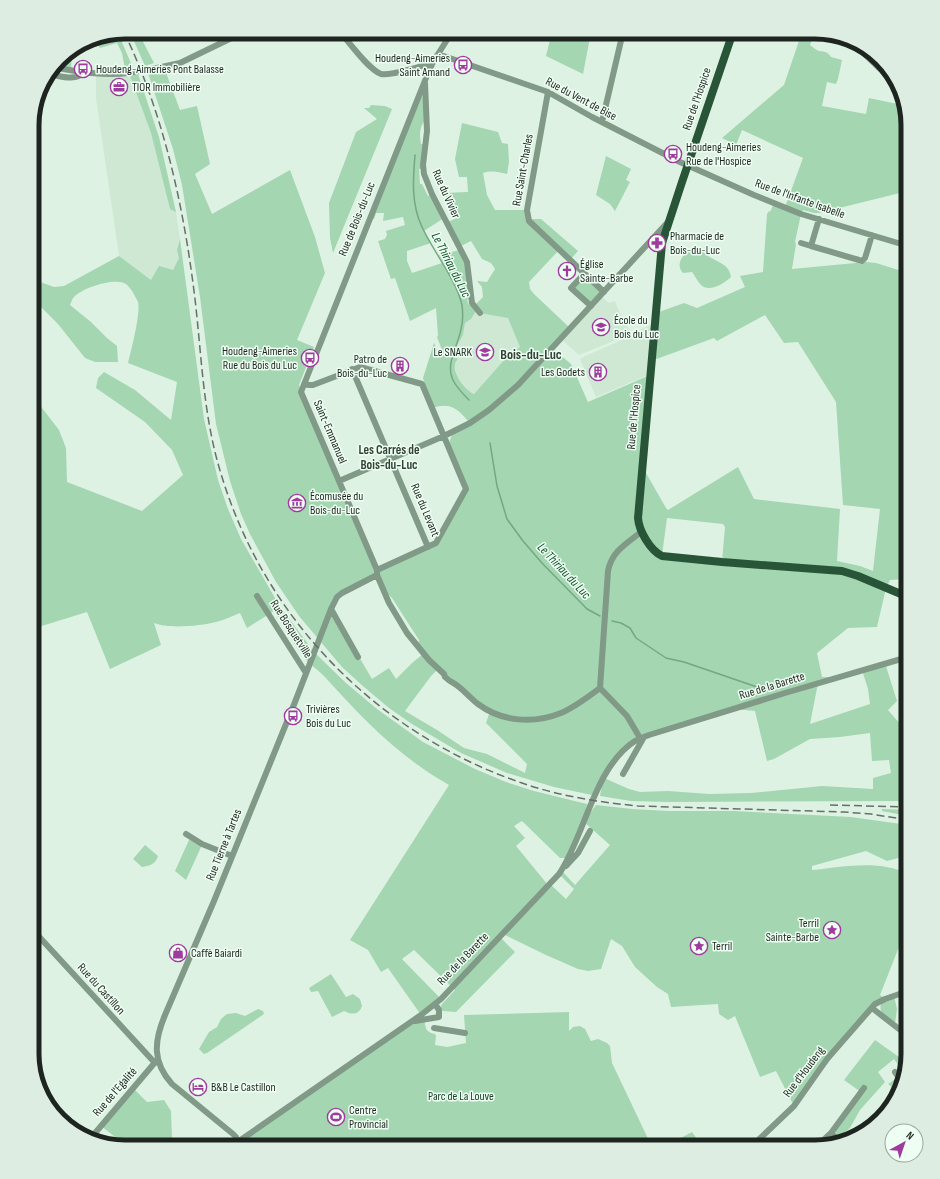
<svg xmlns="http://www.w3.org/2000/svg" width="940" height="1179" font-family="'Sofia Sans Condensed',sans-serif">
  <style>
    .built { fill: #cee8d4 }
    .green { fill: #a3d6b1; fill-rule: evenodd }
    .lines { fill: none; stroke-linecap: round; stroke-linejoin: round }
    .stream { stroke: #72a982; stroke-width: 1.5 }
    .minor { stroke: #819987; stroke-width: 6 }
    .major { stroke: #285537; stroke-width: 8 }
    .rail { stroke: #657068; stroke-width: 1.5; stroke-dasharray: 8 4; stroke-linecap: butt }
    .minor-bridge { stroke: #819987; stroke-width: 6 }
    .labels { text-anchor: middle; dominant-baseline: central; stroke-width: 3; stroke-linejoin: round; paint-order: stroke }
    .poi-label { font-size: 12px; fill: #1e2520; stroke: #eefef2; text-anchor: start }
    .street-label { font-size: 12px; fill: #1e2520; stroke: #eefef2 }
    .park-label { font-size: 12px; fill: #154024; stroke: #eefef2 }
    .water-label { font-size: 13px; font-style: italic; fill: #10512b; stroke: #eefef2 }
    .neighbourhood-label { font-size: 13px; font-weight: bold; fill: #324236; stroke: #eefef2 }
    .quarter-label { font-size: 14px; font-weight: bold; fill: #324236; stroke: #eefef2 }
    .rim { fill: none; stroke: #1e2520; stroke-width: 5 }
  </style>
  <rect width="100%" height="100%" fill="#def2e3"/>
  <path class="built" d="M96,72L122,74L130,76L151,133L170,208L176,212L180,239L177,250L179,258L177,264L173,270L151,280L119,256L96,98Z
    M602,297L609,303L615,301L624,324H626L631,334L653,324L648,375L596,397L580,359L585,356L631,336V334L579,355L562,340Z
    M484,304L508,318L521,347L505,359L474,394L469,391L456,375L455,365L458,359L455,357L456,347L463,335L465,323L471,319L475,312Z"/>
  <path class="green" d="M130,32H138L154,63L145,66Z
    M542,32H591L583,74L546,56L551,36Z
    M802,32H815L810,45C813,47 816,50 819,51C825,52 827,51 831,57L842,60L838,79L836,84L827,82L822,106L866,114L869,98L902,105L908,125V191L819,213H814L803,210L801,214L795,242L796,244L792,269L866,262L876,263L908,273V579L890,580L886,588L877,627L848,628L817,653L822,677H837L818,683L810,724L870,704L868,689L862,670L885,663L897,701L888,710L908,733V801L669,802L631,801L600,796L603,779L592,795L554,787L507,773L461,753L412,724L389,708L364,687L342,667L299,616L276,582L250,534L241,514L230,481L216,424L200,297L182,185L173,149L148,73L165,70L180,110L197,106L210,164L195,174L212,214L290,170L315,237L325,273L297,340L314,347L299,385L377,570L436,543L466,489L448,446L452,435L470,423C457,409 452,402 432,408L423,378L434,343L438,351L442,350L437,337L438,336L436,308L410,321L395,278L391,279L378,241L385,239L387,235L386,231L405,225L403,217L383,221L384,213H376L374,219L370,217L422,94L426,118C420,127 419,132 421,144H425L423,168L419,169L420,184H422L428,196L432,194L444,218L424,231L431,243L407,251V261L412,273L442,263L453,282L462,306L454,282L439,255L460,250L465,259L470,297L467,300L469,305L472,304L476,311L471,319L465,323L463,335L456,347L455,357L458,359C457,361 455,362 455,365C453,375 466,390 474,394L505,359L520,347L508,318L480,313L474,306L483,297L482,287L477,281L487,282L495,269L491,263L482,259L471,241L461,246L448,222L457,218L444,193L468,192L467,177H459L455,159L462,123L498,132L502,143L508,144L509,162L507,174C497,172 493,170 483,173L487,195L495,210H527L528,219H541L578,251L570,260L559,250L529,282L530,289L534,294L570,328L552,348L571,364L588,402L650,375L642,466L666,508L668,510L738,467L754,499L840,509L837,561L860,566L873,571L880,509L843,505L836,402L798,342L784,343L765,315L717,341L714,338L651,361L656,313L684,303L697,308L745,287L740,276L763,272L767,214L769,211L770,212L774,203L785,207L803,158L742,130L736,145L722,138L784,85ZM667,518L723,524L725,527L722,562L662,555ZM377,575L383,589L392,598L419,640L418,647L423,654L412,663L396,679L389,668L372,679L331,609L342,593ZM438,669L490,711L486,723L527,764L525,773L487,754L464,748L437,730L405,711L431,676ZM734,709L755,711L767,761L774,759L810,739L840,737L870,733L872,761L889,760L891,773L873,778V789L822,786L751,793L709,794L668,791L640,792L629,789L604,778L633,742Z
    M118,33L133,68L125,69L122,53L117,43L100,48L95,38Z
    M72,50L71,70L57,63L64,55Z
    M138,74L159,137L176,212L170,209L151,133L130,76Z
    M371,105L385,106L392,109L333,253L330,238L329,203L356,132L377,119L364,108H369Z
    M606,156L631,169L626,180L630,182L615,211L610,204L596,195Z
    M180,239L204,419L218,480L228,509L241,539L279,605L314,652L346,683L377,709L423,742L475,769L506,782L534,791L587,804L584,821L596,805L632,809L669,811H733L851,817L908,825V858H898L887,861L866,851L812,866V870C841,867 881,859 907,874L908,924L880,995L885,999L894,996L897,1009L895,1023C888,1019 878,1014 881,1004L885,1000L868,1012L794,1106L776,1071L760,1077L735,1016L728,1020L719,1014L718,1004L671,1007L668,994L657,987L635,967L622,946L611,939L601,969L588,971L578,969L546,955L503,934L500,937L515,952L456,1012L443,1011L440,1008L442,1004L455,990L414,950L402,959L441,999L421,1015L388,968L381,972L368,950L350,940L449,785C399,757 362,718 324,676C317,669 309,664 304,657C293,643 284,626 274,611L247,628L240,613C232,616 224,620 216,622C200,626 169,629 154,623L161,645L110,669L87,612L32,629V480C34,471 39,459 32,452V395L59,430L66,448L67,482L142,511L183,475L172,450L145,422L96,388L98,378L104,372L135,390L171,420L177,382L128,363C131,351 141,312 138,302C135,296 131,288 126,284C115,277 82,288 74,297C72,299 71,303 70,305L91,322L107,338L117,346L118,362H95L85,358L58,324L40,306L32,301V279L54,287L64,286L119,256L151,280L159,266L173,270L179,258L177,250ZM522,821L560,858H568L584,822L610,845L575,885L561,870L559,874L574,889L566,899L550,884L548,885L516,846L525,838L514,826Z
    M697,246C701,249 704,253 707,255C717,263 729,263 731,277C725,283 709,293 701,285C698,282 695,276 692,272L683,273C673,262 687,250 697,246Z
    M584,274L604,292L591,306L571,288Z
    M882,809L908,810V816L882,811Z
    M189,840H190L200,845L201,847L186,880L175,871Z
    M145,845L158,856C156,864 149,866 142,867L133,859Z
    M331,974L346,997L353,994L360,999L362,1006C359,1015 352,1015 344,1011L332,1017L318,991L311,992L309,988Z
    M258,1009L263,1011L264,1014L207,1053L204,1054L199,1049L209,1032L217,1027L221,1019L227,1014L236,1013L245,1016Z
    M569,1012V1031L573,1027L580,1026L585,1029L591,1041L598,1039L607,1043L610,1046L612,1063L652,1147H537L533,1138L528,1147H234L412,1021L424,1019C426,1028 425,1032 435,1034L436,1036L435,1045L447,1047L466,1043L464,1015Z
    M875,1040L906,1062L898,1092L888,1084L898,1077L899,1066L894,1059L878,1072L885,1082L860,1110L850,1128L836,1140L832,1133L861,1092L844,1080Z
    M133,1088L147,1102L164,1100L171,1111L172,1139L149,1141L125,1147L121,1146L119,1140L101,1126Z
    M692,1132L697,1139L688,1147H680L677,1140Z"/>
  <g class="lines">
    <path class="stream" d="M415,155C413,179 411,204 422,227C434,253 455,277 462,305C463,313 463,322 461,329C458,347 444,364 454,382C458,389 464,395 469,400
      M490,443L497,486L507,519L523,541L542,563L587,609L600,616
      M612,621L621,623L630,628L636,638L666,658L684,662L760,688L785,686"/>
    <path class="minor" d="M340,32C350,43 368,69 381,74C390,76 424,66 433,62
      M452,32L433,62L426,78L301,392L377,570V575L389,603L407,633L429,660L444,674L445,677C448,680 451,682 455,684C463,689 470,698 478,704C502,722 534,724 561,713C575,707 588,697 600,688
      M851,41L895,83
      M438,54L548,92L592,117L680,162L754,195L801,214L908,246
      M55,67C75,72 107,76 128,73
      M157,68L180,63L244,32
      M49,74C61,76 75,82 84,72
      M425,83L427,131L423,165L424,174L432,194L467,262L472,303L480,313
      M548,92L527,210L529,221L604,292
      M602,122L623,32
      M819,219L811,246L859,260L862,261L865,258L872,235
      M801,243L811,246
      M584,274L571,288L591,306
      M352,369L428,547
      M304,384L309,385H313L360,367L422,384L466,489L436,543L377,570
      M339,481L444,436L470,423L489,410L518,385L667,223
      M257,596L306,673
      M331,609L358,657
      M600,688L608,571C612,551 626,544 641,532
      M600,688L627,716L640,738
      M623,774L644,737
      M186,834L202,844L232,856
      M566,866L578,853L590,831
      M32,929L155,1063
      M872,1008L908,1036
      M415,1021L439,1017V1010L435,1004
      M434,1028L465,1033
      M895,1072L901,1081
      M831,1133L837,1140
      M90,1139L157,1060
      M239,1145L236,1137L233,1134L172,1084C152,1062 154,1041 165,1015L214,901L295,702L331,609L337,597L342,593L377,575
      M817,1146L831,1133L864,1088
      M234,1147L242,1139L421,1015L441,999L559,874C585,836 594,767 635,741C639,739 644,737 649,735L785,693L908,657
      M751,1147L794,1106L827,1059L875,1004L885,999L908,991"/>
    <path class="major" d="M733,32L682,182L662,243L638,518C639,531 650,550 662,556L722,562L842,571L858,576L908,597"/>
    <path class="rail" d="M124,32C164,115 184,208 195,299C201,351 203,405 216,456C256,611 372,732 522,783C559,796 598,802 638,806L844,812L871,814L908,820
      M830,805L908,807"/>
    <path class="minor-bridge" d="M128,73L157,68"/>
  </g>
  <defs>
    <symbol id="bus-ring" viewBox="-11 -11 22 22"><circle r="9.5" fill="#eefef2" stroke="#a03a9f" stroke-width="1.5"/><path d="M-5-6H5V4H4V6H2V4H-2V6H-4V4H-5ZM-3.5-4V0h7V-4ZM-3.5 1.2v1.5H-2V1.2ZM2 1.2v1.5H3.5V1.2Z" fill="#a03a9f"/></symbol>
    <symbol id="office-ring" viewBox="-11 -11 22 22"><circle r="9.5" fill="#eefef2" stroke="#a03a9f" stroke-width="1.5"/><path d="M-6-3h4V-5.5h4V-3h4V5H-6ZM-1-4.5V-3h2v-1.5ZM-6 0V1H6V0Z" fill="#a03a9f"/></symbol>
    <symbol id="pharmacy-ring" viewBox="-11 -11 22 22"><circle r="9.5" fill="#eefef2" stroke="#a03a9f" stroke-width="1.5"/><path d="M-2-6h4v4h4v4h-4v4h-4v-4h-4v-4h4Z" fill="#a03a9f"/></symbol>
    <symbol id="church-ring" viewBox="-11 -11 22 22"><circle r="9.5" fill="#eefef2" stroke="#a03a9f" stroke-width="1.5"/><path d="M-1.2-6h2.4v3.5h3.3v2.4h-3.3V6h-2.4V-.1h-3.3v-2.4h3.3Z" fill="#a03a9f"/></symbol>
    <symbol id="school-ring" viewBox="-11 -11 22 22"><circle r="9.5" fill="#eefef2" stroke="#a03a9f" stroke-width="1.5"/><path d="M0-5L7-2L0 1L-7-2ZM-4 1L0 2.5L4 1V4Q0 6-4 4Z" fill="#a03a9f"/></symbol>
    <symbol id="building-ring" viewBox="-11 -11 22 22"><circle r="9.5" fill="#eefef2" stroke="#a03a9f" stroke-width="1.5"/><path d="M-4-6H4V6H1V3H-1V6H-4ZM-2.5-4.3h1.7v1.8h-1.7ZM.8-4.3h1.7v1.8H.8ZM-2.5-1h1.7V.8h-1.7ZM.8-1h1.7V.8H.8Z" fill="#a03a9f"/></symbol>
    <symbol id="museum-ring" viewBox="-11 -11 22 22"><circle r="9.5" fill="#eefef2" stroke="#a03a9f" stroke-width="1.5"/><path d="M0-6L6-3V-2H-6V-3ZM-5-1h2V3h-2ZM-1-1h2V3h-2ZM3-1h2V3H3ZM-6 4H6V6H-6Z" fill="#a03a9f"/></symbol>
    <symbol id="sight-ring" viewBox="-11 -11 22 22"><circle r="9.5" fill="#eefef2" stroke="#a03a9f" stroke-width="1.5"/><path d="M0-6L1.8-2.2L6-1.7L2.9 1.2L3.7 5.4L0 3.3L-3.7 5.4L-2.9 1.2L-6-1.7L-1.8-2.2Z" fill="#a03a9f"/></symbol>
    <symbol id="shop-ring" viewBox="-11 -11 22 22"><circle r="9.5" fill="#eefef2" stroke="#a03a9f" stroke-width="1.5"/><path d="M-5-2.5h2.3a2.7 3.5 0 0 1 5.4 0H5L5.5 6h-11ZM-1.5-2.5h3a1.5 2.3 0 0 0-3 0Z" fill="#a03a9f"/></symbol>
    <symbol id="hotel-ring" viewBox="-11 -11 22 22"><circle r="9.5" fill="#eefef2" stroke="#a03a9f" stroke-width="1.5"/><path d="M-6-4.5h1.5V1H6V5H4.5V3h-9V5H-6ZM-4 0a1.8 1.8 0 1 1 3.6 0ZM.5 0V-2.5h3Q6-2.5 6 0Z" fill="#a03a9f"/></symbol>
    <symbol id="stadium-ring" viewBox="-11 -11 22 22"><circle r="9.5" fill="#eefef2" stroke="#a03a9f" stroke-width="1.5"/><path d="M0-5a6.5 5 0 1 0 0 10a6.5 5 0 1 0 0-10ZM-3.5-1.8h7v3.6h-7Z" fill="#a03a9f"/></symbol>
  </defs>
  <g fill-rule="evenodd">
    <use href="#bus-ring" x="453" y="55" width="20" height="20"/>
    <use href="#bus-ring" x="73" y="59" width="20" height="20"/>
    <use href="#office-ring" x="109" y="77" width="20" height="20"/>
    <use href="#bus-ring" x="663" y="144" width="20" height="20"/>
    <use href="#pharmacy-ring" x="647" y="233" width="20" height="20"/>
    <use href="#church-ring" x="557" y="261" width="20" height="20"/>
    <use href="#school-ring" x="591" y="317" width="20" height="20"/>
    <use href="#school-ring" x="475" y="342" width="20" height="20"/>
    <use href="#bus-ring" x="300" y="348" width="20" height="20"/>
    <use href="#building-ring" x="390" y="356" width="20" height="20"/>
    <use href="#building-ring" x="588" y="362" width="20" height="20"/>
    <use href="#museum-ring" x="287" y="493" width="20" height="20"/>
    <use href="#bus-ring" x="283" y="706" width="20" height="20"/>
    <use href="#sight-ring" x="822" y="920" width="20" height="20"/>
    <use href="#sight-ring" x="689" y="936" width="20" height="20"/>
    <use href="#shop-ring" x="168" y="943" width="20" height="20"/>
    <use href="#hotel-ring" x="188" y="1077" width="20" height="20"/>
    <use href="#stadium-ring" x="326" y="1107" width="20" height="20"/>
  </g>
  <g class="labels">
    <g class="poi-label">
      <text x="450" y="58" text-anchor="end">Houdeng-Aimeries<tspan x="450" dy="14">Saint Amand</tspan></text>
      <text x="96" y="69">Houdeng-Aimeries Pont Balasse</text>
      <text x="132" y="87">TIOR Immobilière</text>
      <text x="686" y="147">Houdeng-Aimeries<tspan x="686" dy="14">Rue de l'Hospice</tspan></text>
      <text x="670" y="236">Pharmacie de<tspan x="670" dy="14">Bois-du-Luc</tspan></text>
      <text x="580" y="264">Église<tspan x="580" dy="14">Sainte-Barbe</tspan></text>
      <text x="614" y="320">École du<tspan x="614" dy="14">Bois du Luc</tspan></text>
      <text x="297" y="351" text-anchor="end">Houdeng-Aimeries<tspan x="297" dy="14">Rue du Bois du Luc</tspan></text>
      <text x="472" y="352" text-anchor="end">Le SNARK</text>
      <text x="387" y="359" text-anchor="end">Patro de<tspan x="387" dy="14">Bois-du-Luc</tspan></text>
      <text x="585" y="372" text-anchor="end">Les Godets</text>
      <text x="310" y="496">Écomusée du<tspan x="310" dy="14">Bois-du-Luc</tspan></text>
      <text x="306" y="709">Trivières<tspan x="306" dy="14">Bois du Luc</tspan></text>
      <text x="819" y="923" text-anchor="end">Terril<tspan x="819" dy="14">Sainte-Barbe</tspan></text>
      <text x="712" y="946">Terril</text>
      <text x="191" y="953">Caffè Baiardi</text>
      <text x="211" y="1087">B&amp;B Le Castillon</text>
      <text x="349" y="1110">Centre<tspan x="349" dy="14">Provincial</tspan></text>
    </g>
    <g class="street-label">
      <text transform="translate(581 99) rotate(28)">Rue du Vent de Bise</text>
      <text transform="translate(697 99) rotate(-71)">Rue de l'Hospice</text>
      <text transform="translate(523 170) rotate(-80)">Rue Saint-Charles</text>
      <text transform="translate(446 194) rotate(66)">Rue du Vivier</text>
      <text transform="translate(800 199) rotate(20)">Rue de l'Infante Isabelle</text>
      <text transform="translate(357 219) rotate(-68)">Rue de Bois-du-Luc</text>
      <text transform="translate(634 417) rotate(-85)">Rue de l'Hospice</text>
      <text transform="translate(330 432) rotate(67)">Saint-Emmanuel</text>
      <text transform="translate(425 510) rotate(67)">Rue du Levant</text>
      <text transform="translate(291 629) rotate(57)">Rue Bosquetville</text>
      <text transform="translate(772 686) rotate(-17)">Rue de la Barette</text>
      <text transform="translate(224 845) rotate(-68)">Rue Tierne à Tartes</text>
      <text transform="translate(463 959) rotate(-46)">Rue de la Barette</text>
      <text transform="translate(101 989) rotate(48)">Rue du Castillon</text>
      <text transform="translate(804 1072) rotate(-53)">Rue d'Houdeng</text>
      <text transform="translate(115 1092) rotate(-49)">Rue de l'Egalité</text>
    </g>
    <g class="park-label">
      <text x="461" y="1096">Parc de La Louve</text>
    </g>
    <g class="water-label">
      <text transform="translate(451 265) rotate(63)">Le Thiriau du Luc</text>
      <text transform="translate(564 571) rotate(47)">Le Thiriau du Luc</text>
    </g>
    <g class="neighbourhood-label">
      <text x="389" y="450">Les Carrés de<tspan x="389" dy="15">Bois-du-Luc</tspan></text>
    </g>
    <g class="quarter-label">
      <text x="531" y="354">Bois-du-Luc</text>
    </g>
  </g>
  <path d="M0 0H940V1179H0ZM125 39H815A86 86 0 0 1 901 125V1054A86 86 0 0 1 815 1140H125A86 86 0 0 1 39 1054V125A86 86 0 0 1 125 39Z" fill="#ddede1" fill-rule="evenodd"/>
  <path class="rim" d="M125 39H815A86 86 0 0 1 901 125V1054A86 86 0 0 1 815 1140H125A86 86 0 0 1 39 1054V125A86 86 0 0 1 125 39Z"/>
  <g transform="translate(904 1143) rotate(40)"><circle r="19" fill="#eefef2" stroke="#9ba79e"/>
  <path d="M0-3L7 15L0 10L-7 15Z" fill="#a03a9f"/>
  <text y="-6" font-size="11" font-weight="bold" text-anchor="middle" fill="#1e2520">N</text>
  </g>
</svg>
